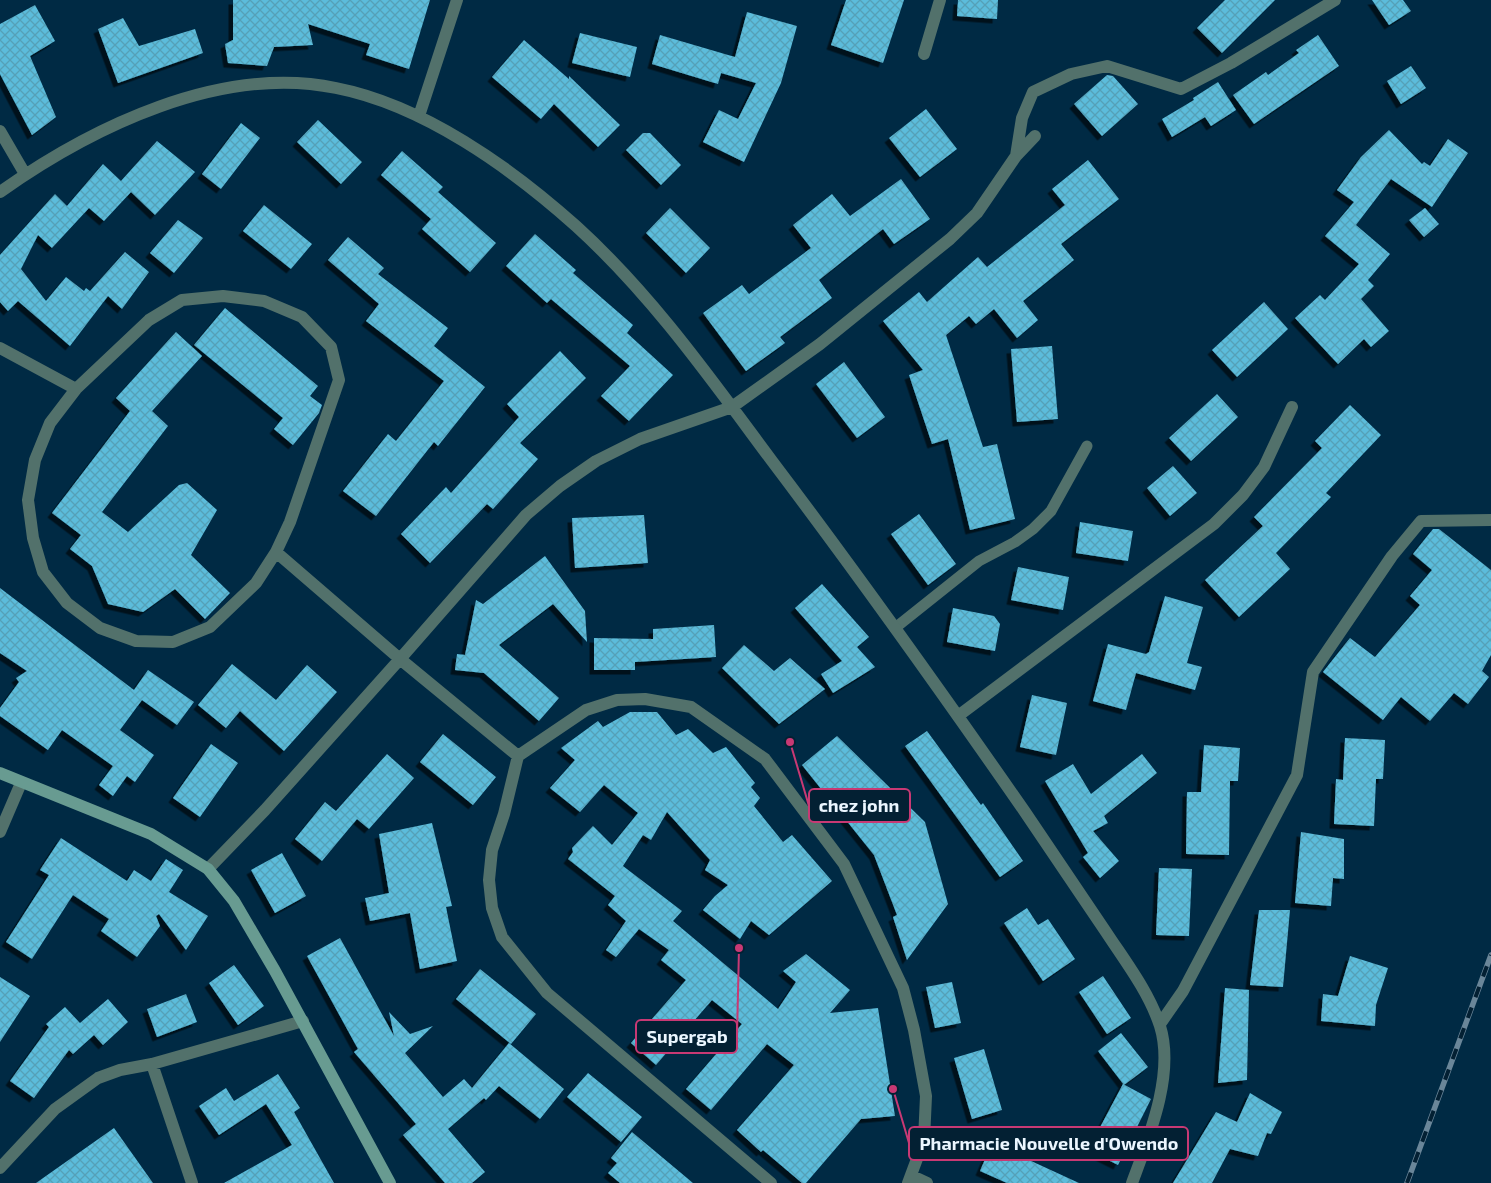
<svg xmlns="http://www.w3.org/2000/svg" width="1491" height="1183" font-family="'Exo 2',sans-serif">
  <style>
    .building { fill: url(#building-cross-hatch); filter: url(#shadow) }
    .lines { fill: none; stroke-linecap: round; stroke-linejoin: round }
    .lane { stroke: #52716b; stroke-width: 11 }
    .street { stroke: #52716b; stroke-width: 12 }
    .secondary { stroke: #689b91; stroke-width: 12 }
    .rail-casing { stroke: #6a8699; stroke-width: 5.5 }
    .rail { stroke: #032033; stroke-width: 4; stroke-dasharray: 11; stroke-linecap: butt }
    .leader { fill: none; stroke: #c83974; stroke-width: 2 }
    .callout-dot { fill: #c83974; stroke: #032033; stroke-width: 2 }
    .callout { fill: #032033; stroke: #c83974; stroke-width: 2 }
    .callout-label { font-size: 18px; text-anchor: middle; font-weight: bold; fill: #ebf6ff }
  </style>
  <defs>
    <pattern id="building-cross-hatch" width="8" height="8" patternUnits="userSpaceOnUse" patternTransform="scale(1.25)"><rect width="8" height="8" fill="#5bbcdb"/><path d="M0 0l8 8M0 8l8-8" fill="none" stroke="#56a0b7"/></pattern>
    <filter id="shadow"><feDropShadow dx="-4.5" dy="4.5" stdDeviation="0" flood-color="#0009"/></filter>
  </defs>
  <rect width="100%" height="100%" fill="#002a44"/>
  <path class="building" d="M233,0H430L409,69L366,55L370,44L308,24L313,45L274,47L267,66L228,63L225,44L233,40Z
    M846,0H904L883,63L831,45Z
    M958,0H998L997,19L957,16Z
    M1225,0H1275L1222,53L1197,28Z
    M1372,0H1403L1411,11L1389,25Z
    M35,5L55,41L30,56L56,117L32,135L0,74V24Z
    M747,12L797,26L781,83L744,162L703,142L719,110L738,119L756,83L721,73L718,84L652,64L660,35L735,57Z
    M123,18L139,46L195,29L203,53L118,83L98,29Z
    M580,33L637,47L630,77L572,63Z
    M1318,35L1339,66L1254,124L1233,95L1266,72L1268,75L1299,53L1296,50Z
    M524,40L569,79V76L620,125L598,147L554,104L541,119L492,77Z
    M1411,66L1426,88L1401,104L1387,81Z
    M1107,75L1113,76L1138,104L1102,136L1074,104Z
    M1218,82L1236,110L1211,126L1205,117L1172,137L1162,119L1194,100L1193,98Z
    M926,109L957,149L920,177L889,138Z
    M318,120L362,162L341,184L297,142Z
    M241,123L260,138L221,189L202,174Z
    M1389,130L1422,164L1424,162L1430,166L1448,139L1468,153L1432,207L1391,179L1356,225L1390,254L1368,280L1374,286L1361,299L1389,331L1371,347L1364,339L1338,364L1295,318L1320,295L1325,300L1359,264L1325,236L1354,202L1337,190L1361,157Z
    M643,133H650L681,165L661,185L626,150Z
    M157,141L195,172L155,215L131,192L104,221L89,208L52,248L38,235L21,269L46,301L66,277L84,291L86,288L90,291L125,252L149,272L122,309L108,296L70,346L18,301L8,311L0,302V255L55,194L67,206L103,164L121,181Z
    M402,151L443,187L438,192L496,243L470,272L422,229L431,219L381,175Z
    M1088,160L1119,199L1061,244L1074,260L1023,301L1038,320L1017,338L994,309L976,324L969,316L946,335L983,447L997,444L1015,519L970,530L948,439L932,444L909,375L923,370L883,321L919,292L927,302L978,257L987,267L1065,205L1052,189Z
    M901,179L930,219L894,244L883,229L819,280L832,298L780,337L785,343L746,371L703,313L742,285L749,294L811,248L793,225L832,194L850,216Z
    M264,205L312,244L291,269L243,231Z
    M670,208L710,248L686,273L646,233Z
    M1425,208L1439,224L1424,237L1409,220Z
    M178,220L203,238L174,273L150,253Z
    M535,234L576,270L573,273L633,325L627,333L673,375L629,421L601,396L630,366L551,299L547,303L506,266Z
    M348,237L384,268L378,274L448,328L434,346L485,387L438,446L434,442L376,516L343,491L388,434L396,441L444,381L366,321L379,304L328,260Z
    M1264,302L1288,329L1237,377L1212,350Z
    M225,308L318,386L310,396L322,405L319,413L293,445L274,429L283,418L194,345Z
    M176,332L202,356L152,411L168,426L102,512L128,532L179,485L187,483L217,510L191,555L230,593L205,619L175,589L143,612L108,604L92,566L70,549L81,535L52,513L130,411L116,398Z
    M1052,346L1058,419L1017,422L1011,349Z
    M560,351L586,378L520,443L538,459L493,509L487,504L430,563L401,534L446,487L451,493L519,417L507,404Z
    M844,362L885,417L857,438L816,384Z
    M1217,394L1238,417L1191,461L1169,438Z
    M1350,405L1381,435L1326,493L1331,497L1276,553L1290,569L1239,617L1205,580L1263,526L1254,517L1322,448L1315,441Z
    M1173,466L1197,493L1170,516L1147,488Z
    M919,514L956,564L928,585L891,534Z
    M644,515L648,563L575,568L572,518Z
    M1080,522L1133,531L1128,561L1076,553Z
    M1433,529H1439L1491,570V655L1482,671L1489,677L1468,704L1454,693L1430,721L1401,697L1383,720L1323,672L1350,638L1375,657L1420,605L1410,596L1432,570L1413,554Z
    M545,556L585,611L587,642L553,604L499,645L559,698L539,721L484,673L455,670L457,654L465,655L476,600L483,604Z
    M1018,567L1069,577L1063,610L1011,600Z
    M822,584L869,637L857,647L875,667L833,693L821,674L842,661L795,608Z
    M0,588L134,690L148,670L194,702L177,725L142,700L120,730L154,755L135,782L127,776L113,796L99,785L113,766L62,730L48,750L0,716V708L19,682L16,678L27,671L0,653Z
    M1165,596L1203,607L1187,663L1202,667L1195,690L1136,673L1126,710L1093,701L1108,644L1146,654L1149,652Z
    M953,608L994,616L1000,624L995,651L947,642Z
    M714,625L716,657L635,662V670H594V638L653,639V629Z
    M744,645L774,671L790,658L825,689L779,724L722,668Z
    M232,664L276,700L307,665L337,692L284,751L240,711L226,728L198,705Z
    M1032,695L1067,703L1056,755L1020,747Z
    M630,712H657L676,735L688,729L713,753L726,747L755,783L751,787L760,798L754,806L783,842L792,835L832,881L769,935L751,921L740,939L703,910L715,896L728,885L705,870L710,860L667,812L651,840L643,835L623,866L682,911L673,921L778,1009L796,982L783,971L806,954L850,990L830,1013L878,1008L895,1116L861,1119L806,1183H802L763,1150L761,1152L737,1130L794,1065L767,1044L711,1110L686,1089L742,1024L712,1000L656,1065L631,1043L686,980L661,960L669,950L639,929L616,957L606,950L626,921L608,905L615,896L568,859L573,852L572,848L593,826L612,845L638,813L604,785L580,812L550,788L575,760L561,748L598,721L603,727Z
    M927,731L981,805L983,803L1023,861L1000,877L905,746Z
    M443,734L496,777L473,805L420,762Z
    M837,736L925,822L948,904L907,960L893,917L897,915L874,855L802,765Z
    M1345,738L1385,740L1383,779H1376L1374,826L1334,824L1336,779L1343,780Z
    M211,744L238,763L200,817L173,798Z
    M1204,745L1240,748L1238,781H1230L1229,855L1186,854L1187,792H1201Z
    M387,754L414,778L369,829L357,819L322,861L295,839L325,802L336,811Z
    M1142,754L1157,773L1104,816L1108,823L1093,831L1119,861L1100,878L1083,857L1088,853L1045,781L1073,764L1091,794Z
    M432,823L452,906L446,907L457,961L420,969L410,913L370,921L365,898L389,893L379,834Z
    M1301,832L1344,839V879L1333,878L1331,906L1295,903Z
    M61,838L127,881L134,870L151,881L166,859L183,870L169,892L208,916L186,950L159,914L156,916L160,926L137,957L101,931L109,919L73,895L32,959L6,942L49,875L40,870Z
    M282,853L306,896L275,913L251,870Z
    M1159,868L1192,869L1189,936L1156,935Z
    M1027,908L1038,925L1048,919L1075,959L1043,981L1004,923Z
    M1259,910H1290L1283,987L1250,985Z
    M340,938L394,1036L389,1012L410,1034L433,1026L405,1053L443,1097L464,1079L472,1088L509,1043L564,1089L540,1119L499,1086L486,1100L484,1098L448,1129L485,1172L472,1183H445L403,1135L416,1124L354,1052L358,1049L307,956Z
    M1350,956L1388,968L1376,1005L1375,1026L1321,1021L1323,994L1338,996Z
    M234,965L264,1006L238,1025L209,983Z
    M480,969L536,1014L511,1044L456,999Z
    M1103,976L1131,1018L1107,1034L1079,992Z
    M0,977L30,996L0,1042Z
    M952,982L961,1023L935,1028L926,987Z
    M1225,988L1249,990L1247,1080L1218,1083Z
    M186,994L197,1022L157,1037L147,1009Z
    M108,999L128,1022L103,1045L94,1035L73,1054L69,1050L34,1098L10,1081L49,1027L46,1024L65,1007L80,1023Z
    M1121,1033L1148,1067L1124,1085L1098,1051Z
    M984,1049L1002,1110L972,1119L954,1058Z
    M588,1073L642,1117L621,1142L567,1097Z
    M278,1074L300,1108L294,1112L334,1183H224L292,1145L266,1104L219,1135L199,1106L226,1088L234,1101Z
    M1123,1084L1151,1099L1118,1165L1088,1150Z
    M1250,1093L1282,1112L1271,1134L1267,1133L1258,1156L1230,1149L1212,1183H1173L1216,1112L1237,1122Z
    M114,1128L153,1183H36Z
    M632,1132L693,1183H620L608,1173L617,1163L611,1158Z
    M992,1143L1079,1183H1007L980,1171Z"/>
  <g class="lines">
    <path class="lane" d="M895,628L979,561L1015,542L1033,529L1051,511L1087,446"/>
    <path class="street" d="M924,54L940,0
      M419,116L457,0
      M0,131L25,174
      M1016,156L1022,118L1033,92L1071,74L1107,66L1181,89L1231,63L1335,0
      M0,192C92,127 221,64 336,88C423,105 510,167 576,226C652,295 711,379 772,461C859,576 943,694 1025,812C1052,852 1079,892 1106,932C1125,961 1149,992 1160,1026C1175,1074 1149,1137 1132,1183
      M223,296L264,301L302,317L331,347L339,380L290,522L276,552L256,583L210,627L173,642L136,641L100,628L67,603L43,572L33,538L28,500L35,460L50,423L76,389L149,320L182,300Z
      M0,348L76,389
      M958,716L1214,524L1243,495L1264,467L1292,407
      M518,756L400,659L526,515L560,486L596,461L640,439L732,407L820,344L950,239L977,213L1016,156L1035,136
      M0,832L21,783
      M208,869L265,810L400,659L276,552
      M1160,1024L1183,991L1297,775L1313,672L1392,556L1421,521L1491,520
      M152,1064L192,1183
      M0,1168L55,1109L98,1078L120,1070L152,1064L303,1021
      M912,1176L927,1183
      M771,1183L547,993L502,937L492,908L489,880L492,850L504,814L518,756L586,710L617,700L645,699L691,707L765,759L844,864L903,988L914,1030L926,1096L924,1140L908,1183"/>
    <path class="secondary" d="M0,773L151,834L208,869L234,901L275,971L390,1183"/>
    <defs>
      <path id="rail" d="M1407,1183L1491,955"/>
    </defs>
    <use href="#rail" class="rail-casing"/>
    <use href="#rail" class="rail"/>
  </g>
  <path class="leader" d="M790 742L809 806M739 948L737 1037M893 1089L909 1143"/>
  <g class="callout-dot">
    <circle cx="790" cy="742" r="5"/>
    <circle cx="739" cy="948" r="5"/>
    <circle cx="893" cy="1089" r="5"/>
  </g>
  <g class="callout">
    <rect x="809" y="789" width="101" height="33" rx="5"/>
    <rect x="636" y="1020" width="101" height="33" rx="5"/>
    <rect x="909" y="1127" width="279" height="33" rx="5"/>
  </g>
  <g class="callout-label">
    <text x="859" y="812">chez john</text>
    <text x="687" y="1043">Supergab</text>
    <text x="1049" y="1150">Pharmacie Nouvelle d'Owendo</text>
  </g>
</svg>
